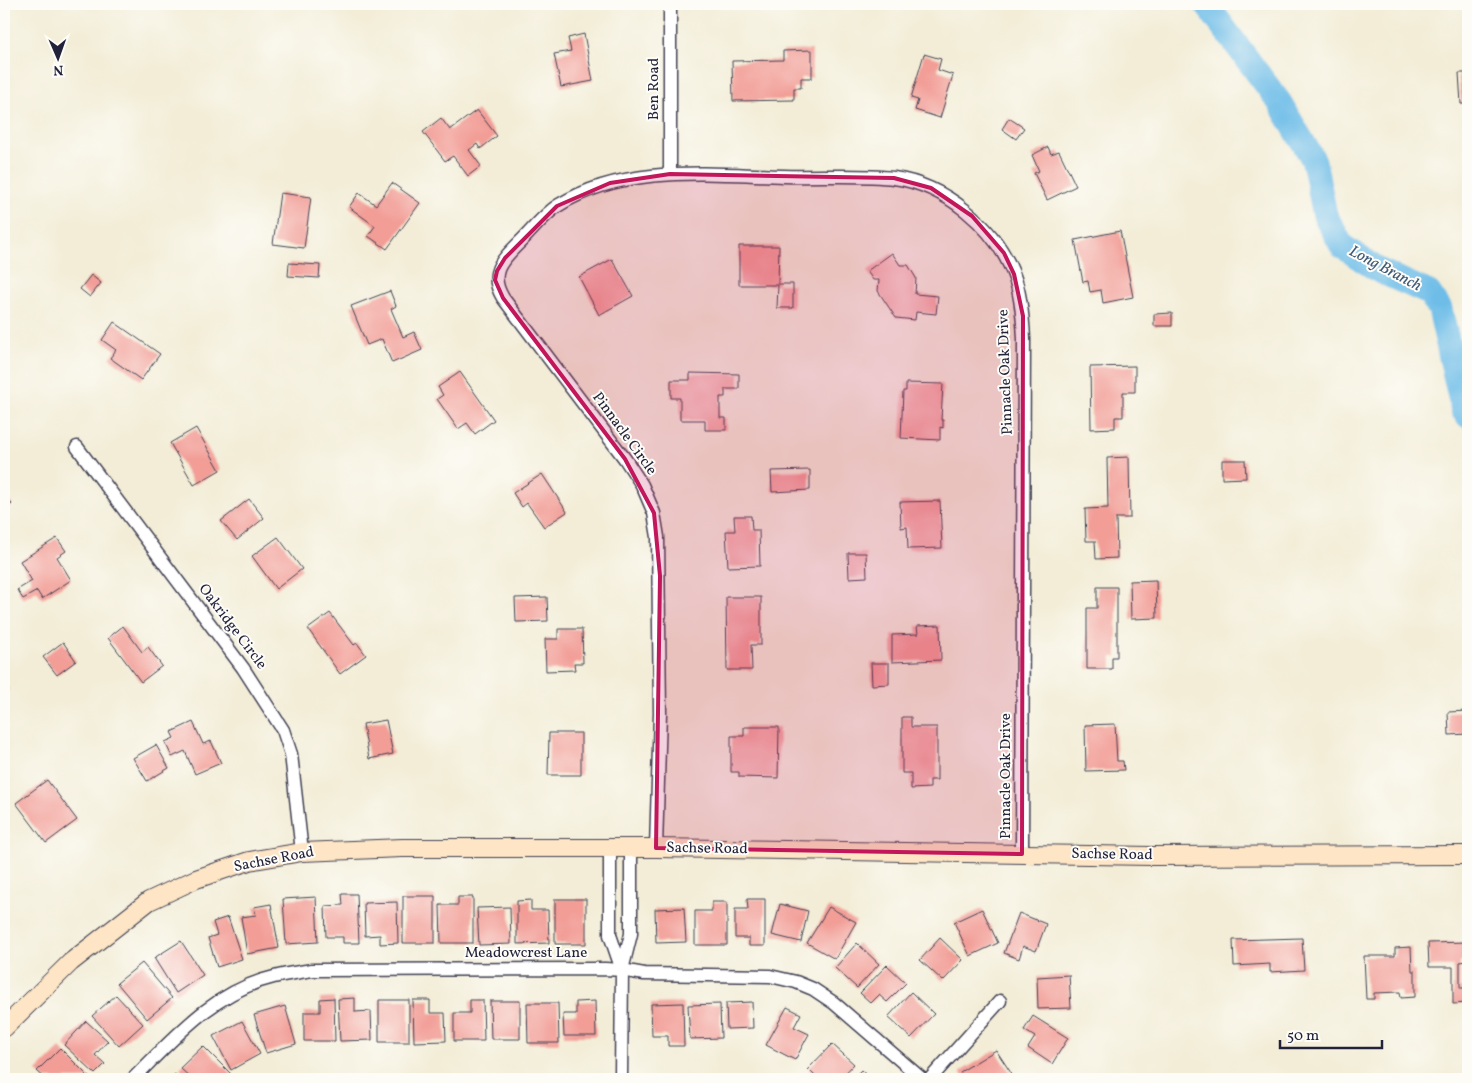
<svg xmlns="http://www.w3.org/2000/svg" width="1472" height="1083" font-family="Vollkorn,serif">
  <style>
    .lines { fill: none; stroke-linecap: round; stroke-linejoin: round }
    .river { stroke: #6ebde8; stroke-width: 25 }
    .building { fill: #f29e97 }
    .minor-casing { stroke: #414052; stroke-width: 15 }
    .secondary-casing { stroke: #414052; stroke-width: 20 }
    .minor { stroke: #fff; stroke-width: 12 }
    .secondary { stroke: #fde5c5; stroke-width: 18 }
    .marked { fill: #c2185b; fill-opacity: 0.2; stroke: #c2185b; stroke-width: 4; stroke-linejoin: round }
    .labels { text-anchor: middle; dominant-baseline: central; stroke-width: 4; stroke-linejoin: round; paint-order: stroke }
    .street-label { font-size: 15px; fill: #22223b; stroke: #fdfcf7 }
    .water-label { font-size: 16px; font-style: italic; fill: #3d5878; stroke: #fdfcf7 }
  </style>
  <rect width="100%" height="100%" fill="#fdfcf7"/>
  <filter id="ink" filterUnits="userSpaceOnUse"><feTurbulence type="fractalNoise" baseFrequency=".02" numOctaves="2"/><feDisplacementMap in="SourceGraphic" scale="10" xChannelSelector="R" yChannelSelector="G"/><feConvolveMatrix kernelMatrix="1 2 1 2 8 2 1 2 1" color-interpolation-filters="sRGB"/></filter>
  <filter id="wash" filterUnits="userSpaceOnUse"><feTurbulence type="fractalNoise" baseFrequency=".0096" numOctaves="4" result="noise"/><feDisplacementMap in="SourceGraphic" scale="20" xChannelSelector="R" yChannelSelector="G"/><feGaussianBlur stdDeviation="1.12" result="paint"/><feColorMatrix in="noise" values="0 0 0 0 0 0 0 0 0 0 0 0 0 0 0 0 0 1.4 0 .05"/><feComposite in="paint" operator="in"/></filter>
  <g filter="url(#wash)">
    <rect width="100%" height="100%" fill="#f3edd7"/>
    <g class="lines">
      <path class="river" d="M1206,4L1280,103L1314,161L1325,215L1342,246L1378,270L1429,293L1440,309L1463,410L1468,416"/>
    </g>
    <g id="blocks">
      <path class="building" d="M584,34L593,81L561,87L554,54L571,51L568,38Z
        M812,50V78H801V88H794V100L733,101L732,61L783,60V51Z
        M924,54L941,59L938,70L953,75L940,118L915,110L918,100L911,98Z
        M1459,73H1468V104H1461Z
        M477,110L497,136L480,149L477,144L469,150L481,166L468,176L453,156L445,161L423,132L441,118L450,130Z
        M1009,118L1024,128L1016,139L1002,129Z
        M1048,147L1051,154L1059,151L1076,186L1047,200L1034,173L1039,171L1032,155Z
        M392,183L420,203L387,249L368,236L375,226L349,207L359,193L376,205Z
        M280,193L311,197L304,248L273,244Z
        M1120,231L1133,297L1103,303L1101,290L1090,292L1088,281L1083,282L1075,240Z
        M739,246H779L778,284H793V308H777L778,285H739Z
        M892,253L900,265H908L916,278L915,294L938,296L936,314L916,312L915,320L896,318L878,291L879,280H873L867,271Z
        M612,259L633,296L599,315L579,277Z
        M289,263L320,265L319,278L288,276Z
        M91,275L101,283L90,297L80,289Z
        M390,291L396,306L391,309L403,337L414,332L422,350L392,363L382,339L367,345L351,306Z
        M1172,313V326H1154V314Z
        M114,322L160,354L141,380L110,358L116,350L102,340Z
        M1135,366V392H1123V417H1115V428L1091,429L1090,367Z
        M460,372L494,420L475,434L467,423L458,429L437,399L443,395L438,387Z
        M690,373L739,374V389H725V397H720V418H726V430H705V420H680V398H671V380H690Z
        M906,383L943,384L941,420H943V428L940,427V440L901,438L903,391H906Z
        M196,428L220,470L194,485L170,443Z
        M1129,457L1130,518H1116L1117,558L1096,559L1095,541H1086L1085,509L1108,508L1107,458Z
        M1222,460H1245L1246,478L1222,479Z
        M810,470V490L772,492L771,471Z
        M542,474L567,512L544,527L527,503L522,507L513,493Z
        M4,496L12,504L4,511Z
        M249,499L264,518L237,540L221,521Z
        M940,501L942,548L908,549L907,527L901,528L900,502Z
        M734,516H751L752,530H759L760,566L728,567L726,531H735Z
        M278,537L302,569L276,589L252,556Z
        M57,538L66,551L57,557L71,580L42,599L37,591L23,599L17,590L32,581L20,561Z
        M848,553H866L867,577L849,578Z
        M1156,580L1157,618L1131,619L1130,581Z
        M1097,587H1117V657H1112V669H1087V608H1097Z
        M547,597L548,621L516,622L515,598Z
        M726,597H761V645H751L752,670H727Z
        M330,613L354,645L357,643L366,655L340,674L308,629Z
        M940,625L941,660L892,662V635L918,634L917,626Z
        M123,626L142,652L148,647L162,666L141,682L108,638Z
        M558,629H582L583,663H574L575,670L546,671L545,639H558Z
        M63,642L76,661L57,675L43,657Z
        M871,663H889V684L872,685Z
        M4,683L9,690L4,694Z
        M1468,711V734L1449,735L1448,712Z
        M902,717H911V727H937V780H930V788L911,789V773H902Z
        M386,720L393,754L369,759L363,724Z
        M193,722L203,744L211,741L221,763L195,774L185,751L172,757L165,742L174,738L171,732Z
        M1115,724L1117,761H1123L1124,770L1086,771L1085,725Z
        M744,727H779L778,778L739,777V772H731V736H744Z
        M549,733H581V775H548Z
        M4,741L6,749L5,757H4Z
        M156,745L169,768L147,781L133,758Z
        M47,780L77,820L46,843L16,803Z
        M342,894H357L359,943H343V937H326L325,906L343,905Z
        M403,896H435V943H403Z
        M316,897L318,942L286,944L283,899Z
        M458,897H473V943H441L440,905H458Z
        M555,899H586V944H555Z
        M747,899H765V946H749V938H735V909H748Z
        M531,900V910H548L549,943L517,944V901Z
        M397,902L398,943L380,944V935L365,936L364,903Z
        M712,902H727V945H695V911H712Z
        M271,904L279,948L247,954L241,917L256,915L254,907Z
        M780,904L808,911L801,942L772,935Z
        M510,907L511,944L479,945L477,908Z
        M829,907L856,922L835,959L807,943Z
        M684,908L686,942L656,943L655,909Z
        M982,909L998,943L970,956L954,922Z
        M1019,913L1046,924L1036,951L1023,946L1019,959L1004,953Z
        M228,917L242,959L217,967L208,938L217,935L213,922Z
        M940,938L963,960L943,981L920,960Z
        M1302,938L1304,970L1270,972V964L1234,966L1233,940Z
        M181,941L203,975L176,993L154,958Z
        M1468,942V961L1460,962V988H1466L1467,1003L1453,1004V967H1429L1428,943Z
        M857,943L879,964L857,988L835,968Z
        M1411,947L1412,971H1415V997L1401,998L1400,992L1374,993V999H1366L1364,956H1395V948Z
        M142,963L172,998L147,1019L117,983Z
        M887,965L906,983L887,1002L879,995L871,1003L860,993Z
        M1069,975L1071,1008L1038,1009L1037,977Z
        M911,992L934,1014L911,1038L888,1017Z
        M116,995L143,1024L119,1046L92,1016Z
        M334,998L335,1041H304V1012H320V999Z
        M355,998V1012L371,1011L372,1040L340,1041L338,999Z
        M379,1000H409V1042H379Z
        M413,1000H430V1013H445L446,1041L414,1042Z
        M470,1000H483L484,1041H454V1013H470Z
        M490,1001H520V1039H491Z
        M595,1001L596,1036H564L563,1014H576V1002Z
        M752,1002L753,1028L727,1029L726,1003Z
        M527,1003H558L559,1043H528Z
        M683,1003L684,1046H668V1036H652L651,1004Z
        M720,1004L721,1038L690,1039L688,1005Z
        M285,1006L296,1044L266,1053L254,1015Z
        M787,1007L801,1014L794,1027L809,1034L795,1060L766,1045Z
        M1033,1016L1068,1038L1052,1064L1028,1048L1035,1037L1024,1030Z
        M86,1021L108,1041L95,1055L105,1064L95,1074L64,1045Z
        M242,1021L260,1054L231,1070L213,1036Z
        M832,1044L854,1064L840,1079H818L808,1069Z
        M203,1046L235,1078L233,1079H192L180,1068Z
        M60,1048L89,1077L87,1079H46L37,1071Z
        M996,1050L1011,1073L1002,1079H965L960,1072Z
        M861,1070L871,1079H852Z
        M175,1074L180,1079H169Z
        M409,1077V1079H383V1078Z"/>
    </g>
  </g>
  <g filter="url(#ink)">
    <use href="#blocks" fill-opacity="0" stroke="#414052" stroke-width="1"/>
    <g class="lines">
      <defs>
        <path id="minor" d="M670,4V174
          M77,447L243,668L283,730L291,754L302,852
          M656,848L660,713L658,537L654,513L642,485L625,459L503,298C488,274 501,261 518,244C531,232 544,214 559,205C625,164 710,174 784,176C819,177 860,174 894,178C945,185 994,226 1013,273C1021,293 1023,317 1024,339L1022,854
          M610,849V935L622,970
          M133,1079C174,1038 214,991 274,977C286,974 299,972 312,970L605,969L622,970L644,974L770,976L796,982L813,989L834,1003L922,1079
          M621,1079L622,970L631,934V848
          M930,1079L1000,1001"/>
        <path id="secondary" d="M4,1028L71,962L149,901L196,879L249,861L302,852L402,848H656L1152,856L1468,855"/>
      </defs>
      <use href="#minor" class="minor-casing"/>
      <use href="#secondary" class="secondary-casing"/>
      <use href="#minor" class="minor"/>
      <use href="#secondary" class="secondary"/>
    </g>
  </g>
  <path class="marked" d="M670,174L894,178L931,188L972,216L1004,253L1014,274L1023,316L1022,854L656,848L660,576L654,513L625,459L503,298L495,280L497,271L505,258L557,206L610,183Z"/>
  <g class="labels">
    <g class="street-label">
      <text transform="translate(654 89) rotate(-90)">Ben Road</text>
      <text transform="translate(1006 372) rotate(-92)">Pinnacle Oak Drive</text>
      <text transform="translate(624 434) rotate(54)">Pinnacle Circle</text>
      <text transform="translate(232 627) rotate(53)">Oakridge Circle</text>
      <text transform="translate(1006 776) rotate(-90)">Pinnacle Oak Drive</text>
      <text transform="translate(707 849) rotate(1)">Sachse Road</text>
      <text transform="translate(1112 855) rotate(1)">Sachse Road</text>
      <text transform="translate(274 860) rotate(-11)">Sachse Road</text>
      <text x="526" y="953">Meadowcrest Lane</text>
    </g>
    <g class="water-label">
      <text transform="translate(1385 269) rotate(28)">Long Branch</text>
    </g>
  </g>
  <rect width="1472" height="1083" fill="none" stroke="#fdfcf7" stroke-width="20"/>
  <g transform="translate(58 58) rotate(178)" stroke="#fdfcf7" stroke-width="4" paint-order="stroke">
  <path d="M0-4L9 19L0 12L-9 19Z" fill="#22223b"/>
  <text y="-8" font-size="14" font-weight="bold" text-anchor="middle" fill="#22223b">N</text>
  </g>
  <path d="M1280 1040v8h102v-8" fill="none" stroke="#22223b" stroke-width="2.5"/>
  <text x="1287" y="1040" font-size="15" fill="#22223b" stroke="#fdfcf7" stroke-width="4" paint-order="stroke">50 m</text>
</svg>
